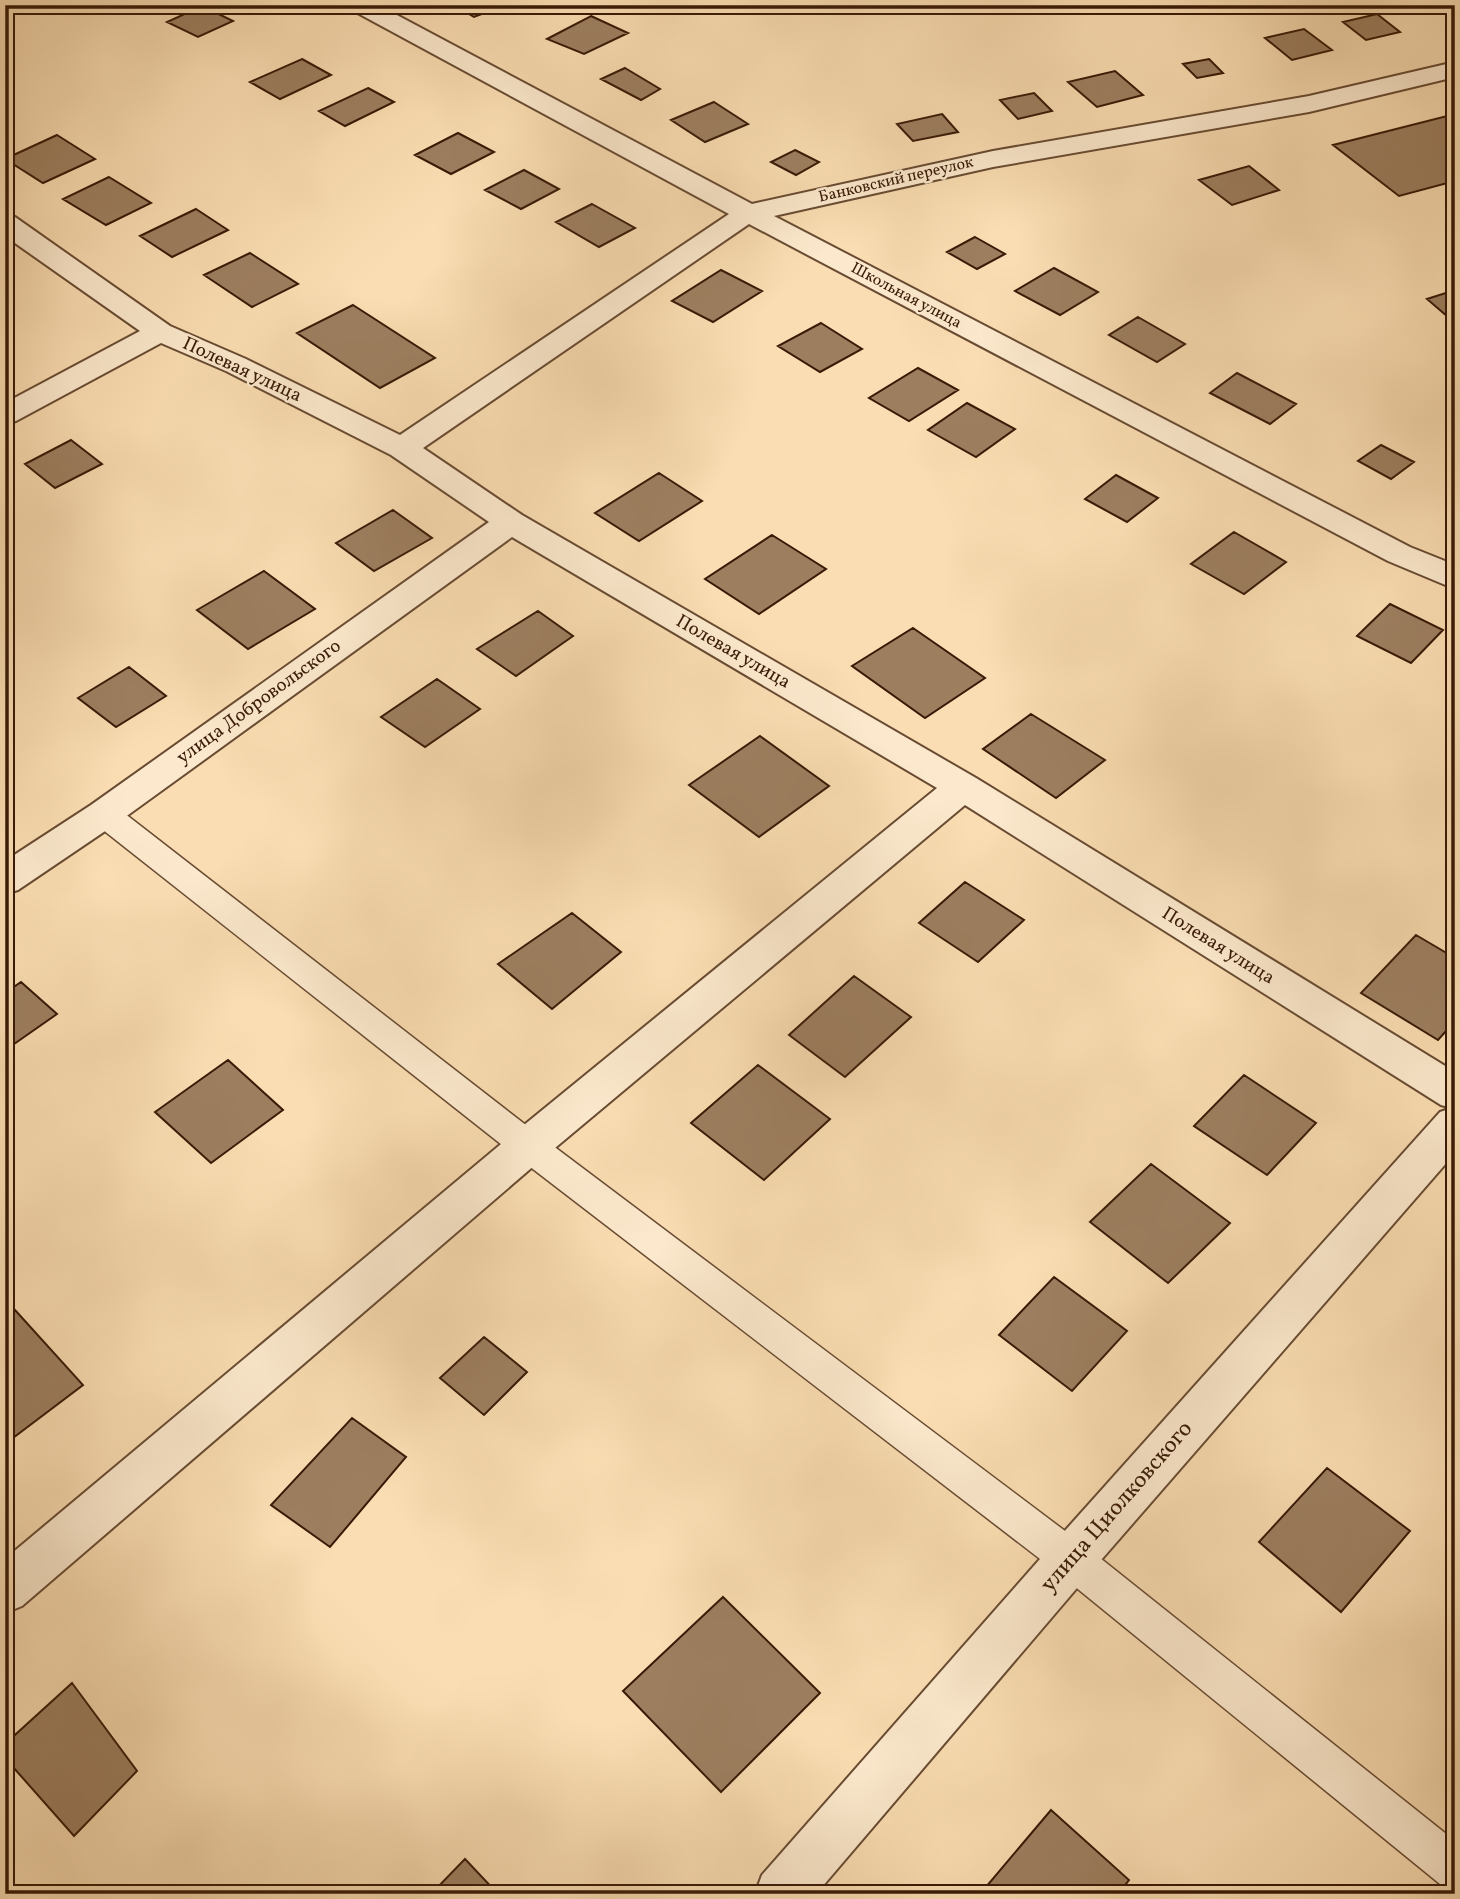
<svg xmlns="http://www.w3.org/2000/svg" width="1460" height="1899" font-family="Vollkorn,serif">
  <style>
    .building { fill: #9d7f60; stroke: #381a07; stroke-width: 2 }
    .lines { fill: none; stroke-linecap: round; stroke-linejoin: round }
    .service-casing { stroke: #684b32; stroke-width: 3 }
    .minor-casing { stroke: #684b32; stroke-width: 4 }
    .service { fill: #fce9cd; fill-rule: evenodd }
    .minor { fill: #fce9cd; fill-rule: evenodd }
    .labels { text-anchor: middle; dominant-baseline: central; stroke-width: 5; stroke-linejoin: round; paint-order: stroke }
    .far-street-label { font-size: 16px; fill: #381a07; stroke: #fce9cd }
    .street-label { font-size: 19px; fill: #381a07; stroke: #fce9cd }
    .near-street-label { font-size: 23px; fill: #381a07; stroke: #fce9cd }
  </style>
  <rect width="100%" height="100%" fill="#faddb2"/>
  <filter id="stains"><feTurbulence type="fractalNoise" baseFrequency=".00286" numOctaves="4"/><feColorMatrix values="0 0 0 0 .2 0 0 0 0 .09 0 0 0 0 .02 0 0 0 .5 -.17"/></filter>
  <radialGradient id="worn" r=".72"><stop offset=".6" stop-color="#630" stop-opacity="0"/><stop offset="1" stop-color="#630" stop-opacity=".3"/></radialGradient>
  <path class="building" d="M454,5H506L474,17Z
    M1434,5H1455V20Z
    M202,6L233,21L198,37L167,22Z
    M1377,14L1400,32L1366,40L1343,22Z
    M591,16L628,33L584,54L547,39Z
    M1304,29L1332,50L1292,60L1265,38Z
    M302,59L331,75L280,99L250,82Z
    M1209,59L1223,73L1197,78L1183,64Z
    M625,68L660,89L641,100L601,79Z
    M1115,71L1143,95L1097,107L1068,82Z
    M368,88L394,102L345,126L319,111Z
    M1034,93L1052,111L1018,119L1000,100Z
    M714,102L748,124L705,142L671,120Z
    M942,114L958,132L913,141L897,124Z
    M1455,114V181L1399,196L1333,145Z
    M458,133L494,152L451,174L415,155Z
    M57,135L95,159L43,183L5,159Z
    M795,150L819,162L796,175L771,162Z
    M1249,166L1279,190L1232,205L1199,180Z
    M524,170L559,189L521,209L485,190Z
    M109,177L151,203L106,225L63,199Z
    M592,204L635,228L599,247L556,222Z
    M196,209L228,230L172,257L140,236Z
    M975,237L1005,254L977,269L947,252Z
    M250,253L298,284L252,307L204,275Z
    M1054,268L1098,292L1060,315L1015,291Z
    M721,270L762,291L713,322L672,301Z
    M1455,290V323L1427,299Z
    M353,305L435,358L380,388L297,333Z
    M1138,317L1185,344L1157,362L1109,335Z
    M821,323L862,349L820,372L778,346Z
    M918,368L958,390L909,421L869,398Z
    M1237,373L1296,404L1270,424L1210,393Z
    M967,403L1015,429L976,457L928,430Z
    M71,440L102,464L55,488L25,464Z
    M1381,445L1414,462L1391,479L1358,461Z
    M659,473L702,501L639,541L595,513Z
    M1116,475L1158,498L1127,522L1085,499Z
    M393,510L432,538L374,571L336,543Z
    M1234,532L1286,562L1244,594L1191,564Z
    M772,535L826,569L759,614L705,579Z
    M264,571L315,609L248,649L197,610Z
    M1390,604L1443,630L1411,663L1357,636Z
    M538,611L573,636L516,676L477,649Z
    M913,628L985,678L925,718L852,666Z
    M129,667L166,696L116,727L78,698Z
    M437,679L480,709L425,747L381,717Z
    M1031,714L1105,760L1056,798L983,749Z
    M760,736L829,786L759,837L689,785Z
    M965,882L1024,920L978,962L919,923Z
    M572,913L621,952L552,1009L498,964Z
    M1416,935L1455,958V1021L1438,1040L1361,993Z
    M854,976L911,1017L845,1077L789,1035Z
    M21,982L57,1014L7,1049L5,993Z
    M228,1060L283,1110L211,1163L155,1112Z
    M758,1065L830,1119L764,1180L691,1123Z
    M1244,1075L1316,1123L1267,1175L1194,1126Z
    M1151,1164L1230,1223L1168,1283L1090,1222Z
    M1054,1277L1127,1331L1072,1391L999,1335Z
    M15,1310L83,1385L5,1444V1318Z
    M484,1337L527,1372L484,1415L440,1378Z
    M352,1418L406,1457L330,1547L271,1505Z
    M1327,1468L1410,1531L1341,1612L1259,1542Z
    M723,1597L820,1693L721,1792L623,1691Z
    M72,1683L137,1771L74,1836L5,1758V1744Z
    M1051,1810L1129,1880L1118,1894H980Z
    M465,1859L498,1894H431Z"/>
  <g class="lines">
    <defs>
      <path id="service" d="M104,803L115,806L540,1136L1085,1546L1455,1841V1890L1440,1884L1057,1572L516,1156L93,822L89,814L93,806Z"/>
      <path id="minor" d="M348,5H378L752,204L993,151L1309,96L1455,62V77L1309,112L993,167L774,216L1410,547L1455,565V589L1388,561L749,224L423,448L522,515L976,778L1455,1072V1153L1088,1575L816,1894H755L762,1875L1054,1543L1440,1112L1452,1108L1441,1105L965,805L543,1158L22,1606L5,1613V1559L513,1134L937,788L512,537L117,823L18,890L5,894V861L91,805L489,522L391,455L226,371L161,343L16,421L5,424V403L140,331L5,236V215L15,217L170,326L246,359L400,435L729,214L352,10Z"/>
    </defs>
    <use href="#service" class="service-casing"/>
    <use href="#minor" class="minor-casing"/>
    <use href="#service" class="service"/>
    <use href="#minor" class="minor"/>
  </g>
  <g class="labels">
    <g class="far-street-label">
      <text transform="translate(896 180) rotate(-13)">Банковский переулок</text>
      <text transform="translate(906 296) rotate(28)">Школьная улица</text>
    </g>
    <g class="street-label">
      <text transform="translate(242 370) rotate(25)">Полевая улица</text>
      <text transform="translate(733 652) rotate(30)">Полевая улица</text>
      <text transform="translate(259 702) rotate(-36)">улица Добровольского</text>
      <text transform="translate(1218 946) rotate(32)">Полевая улица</text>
    </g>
    <g class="near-street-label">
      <text transform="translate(1117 1507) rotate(-49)">улица Циолковского</text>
    </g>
  </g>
  <rect width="1460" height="1899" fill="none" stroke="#faddb2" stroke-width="28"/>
  <rect x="7" y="7" width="1446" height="1885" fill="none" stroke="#381a07" stroke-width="3.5"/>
  <rect x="14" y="14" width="1432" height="1871" fill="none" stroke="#381a07" stroke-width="2"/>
  <rect width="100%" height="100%" filter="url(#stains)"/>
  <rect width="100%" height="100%" fill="url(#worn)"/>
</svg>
